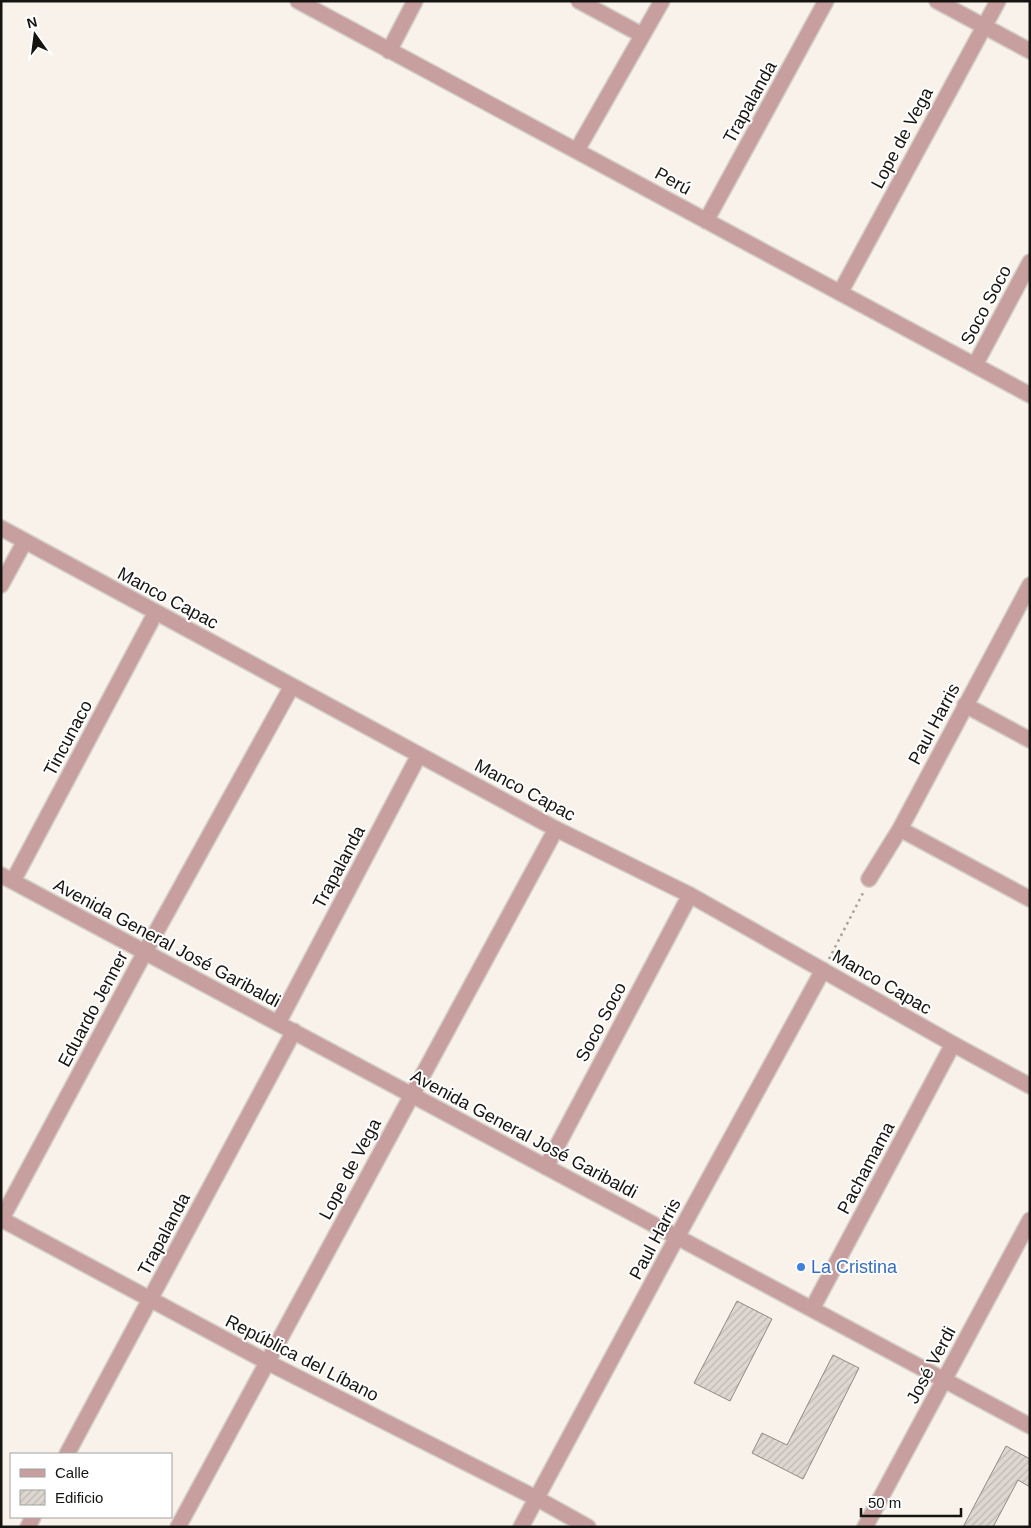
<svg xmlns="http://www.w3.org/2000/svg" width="1031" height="1528" font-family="Helvetica,sans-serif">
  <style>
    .building { fill: url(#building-hatch); stroke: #908a84 }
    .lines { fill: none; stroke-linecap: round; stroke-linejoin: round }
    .minor-casing { stroke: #d4cec8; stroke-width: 18 }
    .path { stroke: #a6a29c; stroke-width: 2.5; stroke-dasharray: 2.5 4; stroke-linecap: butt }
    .minor { stroke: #c79f9f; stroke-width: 15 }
    .shop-dot { fill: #3f7fe0; stroke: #fff; stroke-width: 2 }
    .labels { text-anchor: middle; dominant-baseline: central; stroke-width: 4; stroke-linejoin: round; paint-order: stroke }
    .street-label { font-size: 18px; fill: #161411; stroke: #fff }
    .shop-label { font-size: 18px; fill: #366cbe; stroke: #fff; text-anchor: start }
  </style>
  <defs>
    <pattern id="building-hatch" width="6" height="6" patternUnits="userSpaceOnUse" patternTransform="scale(1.25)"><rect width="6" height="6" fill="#ddd7d0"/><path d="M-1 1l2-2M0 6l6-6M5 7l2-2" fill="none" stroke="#bdb8b2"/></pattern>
  </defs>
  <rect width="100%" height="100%" fill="#f8f2eb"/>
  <path class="building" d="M737,1301L772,1319L730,1401L694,1383Z
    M833,1355L859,1368L803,1479L752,1453L762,1433L787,1445Z
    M1006,1446L1030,1459V1487L1018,1480L993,1527H963Z"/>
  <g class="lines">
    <defs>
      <path id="minor" d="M298,1L1030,395
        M579,1L642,35
        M937,1L1030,51
        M389,51L415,1
        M577,150L662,1
        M706,221L826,1
        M840,293L998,1
        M975,365L1030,262
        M1,528L556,829L690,895L953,1044L1030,1086
        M1,585L25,541
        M965,705L1030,740
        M900,829L1030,899
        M1,875L1030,1426
        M869,879L900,829L1030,585
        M13,881L156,612
        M278,1023L419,755
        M546,1167L690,895
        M1,1219L267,1362L536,1498L588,1527
        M1,1220L145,952L292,686
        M812,1309L953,1044
        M67,1454L294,1031
        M28,1527L33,1517
        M178,1527L556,829
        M521,1527L677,1237L823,970
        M865,1527L1030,1220"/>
    </defs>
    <use href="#minor" class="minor-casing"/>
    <path class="path" d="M829,959L864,891"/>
    <use href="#minor" class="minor"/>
  </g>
  <circle class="shop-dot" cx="801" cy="1267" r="5"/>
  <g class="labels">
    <g class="street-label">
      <text transform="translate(750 102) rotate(-61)">Trapalanda</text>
      <text transform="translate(902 138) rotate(-62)">Lope de Vega</text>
      <text transform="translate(673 181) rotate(29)">Perú</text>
      <text transform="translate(986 305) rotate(-62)">Soco Soco</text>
      <text transform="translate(168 598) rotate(28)">Manco Capac</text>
      <text transform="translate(934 724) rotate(-62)">Paul Harris</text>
      <text transform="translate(68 738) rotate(-62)">Tincunaco</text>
      <text transform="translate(525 790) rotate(28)">Manco Capac</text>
      <text transform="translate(339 867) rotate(-62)">Trapalanda</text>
      <text transform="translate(167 943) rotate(28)">Avenida General José Garibaldi</text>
      <text transform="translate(882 982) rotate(30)">Manco Capac</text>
      <text transform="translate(93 1009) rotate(-62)">Eduardo Jenner</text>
      <text transform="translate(601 1022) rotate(-62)">Soco Soco</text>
      <text transform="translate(524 1134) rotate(28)">Avenida General José Garibaldi</text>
      <text transform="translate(866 1168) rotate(-62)">Pachamama</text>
      <text transform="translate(350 1169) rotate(-62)">Lope de Vega</text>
      <text transform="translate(164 1234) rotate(-62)">Trapalanda</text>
      <text transform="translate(655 1239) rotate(-62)">Paul Harris</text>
      <text transform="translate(302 1358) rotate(27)">República del Líbano</text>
      <text transform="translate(931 1365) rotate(-62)">José Verdi</text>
    </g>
    <g class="shop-label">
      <text x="811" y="1267">La Cristina</text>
    </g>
  </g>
  <rect width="1031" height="1528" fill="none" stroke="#161411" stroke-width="5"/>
  <rect x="10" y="1453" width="162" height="65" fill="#ffffff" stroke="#a2a1a0"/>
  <rect x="20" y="1469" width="25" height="8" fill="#c79f9f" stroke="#a2a1a0"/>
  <text x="55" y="1478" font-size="15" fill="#161411">Calle</text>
  <rect x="20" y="1490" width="25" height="15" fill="url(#building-hatch)" stroke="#a2a1a0"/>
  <text x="55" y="1503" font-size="15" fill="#161411">Edificio</text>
  <g transform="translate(35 35) rotate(346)" stroke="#ffffff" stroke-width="4" paint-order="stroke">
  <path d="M0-4L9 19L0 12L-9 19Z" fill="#161411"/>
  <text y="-8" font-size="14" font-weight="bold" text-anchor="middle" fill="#161411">N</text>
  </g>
  <path d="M861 1508v8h100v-8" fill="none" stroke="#161411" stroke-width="2.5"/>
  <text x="868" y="1508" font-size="15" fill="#161411" stroke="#ffffff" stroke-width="4" paint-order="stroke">50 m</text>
</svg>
